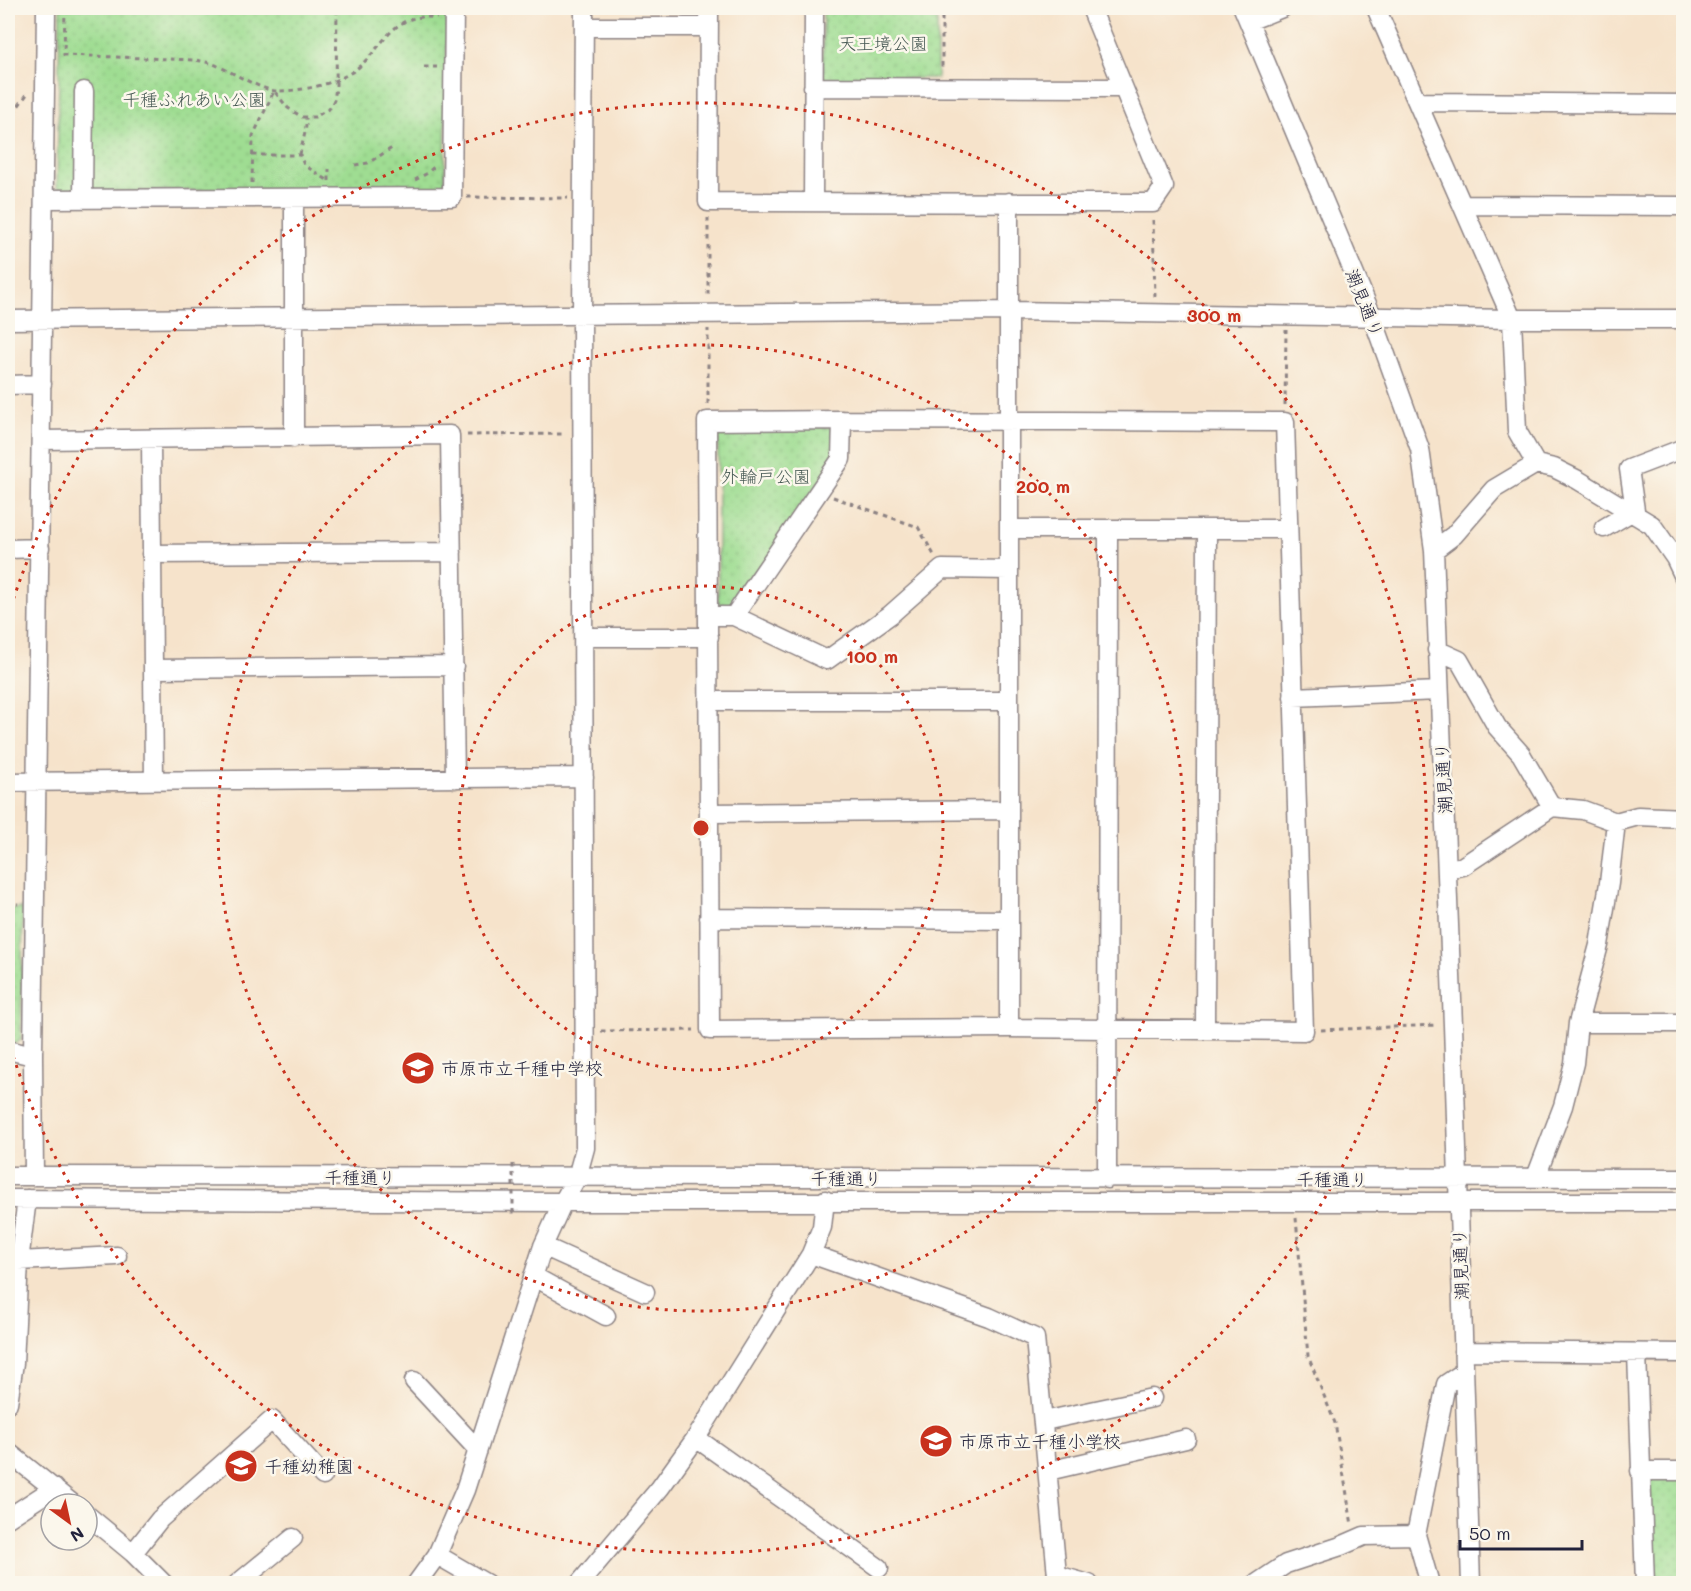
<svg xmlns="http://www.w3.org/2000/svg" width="1691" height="1591" font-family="Mali,'Klee One',sans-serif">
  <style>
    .park { fill: url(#park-dots); stroke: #608066; stroke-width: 1.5 }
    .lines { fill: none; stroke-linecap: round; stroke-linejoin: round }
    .minor-casing { stroke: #8c8283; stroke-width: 21 }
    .path { stroke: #8c8283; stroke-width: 3; stroke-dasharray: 4.5 4.5; stroke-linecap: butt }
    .minor { stroke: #fff; stroke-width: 18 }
    .path-bridge { stroke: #8c8283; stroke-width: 3; stroke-dasharray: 4.5 4.5; stroke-linecap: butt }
    .ring { fill: none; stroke: #c8321e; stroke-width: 3; stroke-dasharray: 3 6 }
    .labels { text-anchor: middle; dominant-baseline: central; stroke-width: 5; stroke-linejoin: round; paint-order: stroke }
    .park-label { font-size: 18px; fill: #485a55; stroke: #fbf7ec }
    .street-label { font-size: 18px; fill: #22223b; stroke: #fbf7ec }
    .poi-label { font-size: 18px; fill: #22223b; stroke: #fbf7ec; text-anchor: start }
    .centre { fill: #c8321e; stroke: #fbf7ec; stroke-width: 3 }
    .ring-label { font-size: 18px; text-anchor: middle; font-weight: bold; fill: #c8321e; stroke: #fbf7ec; stroke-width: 5; stroke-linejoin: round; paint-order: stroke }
  </style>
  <defs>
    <pattern id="park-dots" width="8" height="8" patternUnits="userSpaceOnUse" patternTransform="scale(1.5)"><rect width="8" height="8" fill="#9fdd92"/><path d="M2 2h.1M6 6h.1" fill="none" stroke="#89bd7f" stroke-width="1.8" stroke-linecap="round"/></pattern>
  </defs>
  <rect width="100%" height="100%" fill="#fbf7ec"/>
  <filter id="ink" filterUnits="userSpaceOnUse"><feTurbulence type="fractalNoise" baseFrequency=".0167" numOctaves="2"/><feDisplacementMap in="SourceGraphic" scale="12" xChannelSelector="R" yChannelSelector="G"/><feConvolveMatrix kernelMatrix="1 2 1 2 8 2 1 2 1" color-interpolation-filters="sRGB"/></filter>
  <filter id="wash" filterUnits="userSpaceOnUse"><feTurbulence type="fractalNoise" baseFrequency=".008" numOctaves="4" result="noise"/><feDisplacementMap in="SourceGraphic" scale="24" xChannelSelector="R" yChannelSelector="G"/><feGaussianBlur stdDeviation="1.35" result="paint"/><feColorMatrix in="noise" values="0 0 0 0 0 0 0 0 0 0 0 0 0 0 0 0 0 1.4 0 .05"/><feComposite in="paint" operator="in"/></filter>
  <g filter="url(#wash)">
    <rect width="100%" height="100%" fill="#f6e3cb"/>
    <path class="park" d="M60,8H447L445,183L440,188L63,192L57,187Z
      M823,8H937V78L828,80L823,76Z
      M832,427L837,434V459L735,607L723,610L718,606V433L725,428Z
      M23,908L21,1040L15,1044L8,1042V909Z
      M1640,1471H1683V1583H1645Z"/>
  </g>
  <g filter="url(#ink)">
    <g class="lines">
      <defs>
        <path id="minor" d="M709,8L708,202L1153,203L1164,187L1091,8
          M1243,8L1372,316L1420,449L1434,550L1453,1025L1471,1584
          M1376,8L1512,319L1517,431L1536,464
          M1249,21L1282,8
          M584,27H709
          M813,87L1123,88
          M1417,102L1684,104
          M294,198V438
          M44,199L452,197L454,8
          M83,199L84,91
          M813,202L814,8
          M1462,205L1684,206
          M8,320L1010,311L1512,319H1684
          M8,385L42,384
          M842,420L1285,422L1304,1031L1009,1028L710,1030L707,421Z
          M151,439L154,781
          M41,440L450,435L455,779
          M1604,528L1635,510L1629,469L1684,448
          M1009,529H1287
          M8,549L40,548
          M1434,550L1454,535L1494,489L1536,464L1554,468L1578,480L1652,525L1675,558L1684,577
          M151,554L452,552
          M709,616H734L827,660L890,615L942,569L1009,570
          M734,616L841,459L842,420
          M584,637H709
          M1437,650L1459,660L1497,727L1521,754L1552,807
          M153,669L454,666
          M1293,697L1439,691
          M709,701H1008
          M8,782L584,777
          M709,813L1008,810
          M1447,869L1463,866L1552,807L1583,810L1616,822L1638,816L1684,818
          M709,918L1008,920
          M1578,1023H1684
          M1009,1028V202
          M1205,1029L1207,530
          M8,1050L33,1056
          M8,1176L1684,1178
          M34,1176L33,1056L46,8
          M1536,1177L1563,1106L1574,1063L1578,1023L1599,945L1609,883L1616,822
          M1107,1179L1108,530
          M8,1199L563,1202H1684
          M543,1246L645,1292
          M811,1254L989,1317L1035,1338L1057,1575L1052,1584
          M19,1261L117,1256
          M533,1276L606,1316
          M1463,1351L1684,1353
          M1637,1353L1645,1584
          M414,1381L478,1450
          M8,1403L14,1363L19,1261L27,1199
          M1044,1421L1152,1398
          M696,1438L879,1568
          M8,1452L73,1504
          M1048,1471L1186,1439
          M1640,1471H1684
          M87,1515L133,1553L164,1584
          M8,1518L54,1488
          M133,1553L160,1519L272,1420L323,1476
          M437,1555L487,1584
          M1057,1575L1089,1584
          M237,1584L293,1538
          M416,1584L437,1555L465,1490L543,1246L563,1202L577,1177L585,1148L582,316L584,8
          M579,1584L660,1488L696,1438L811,1254L822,1227L825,1200
          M1256,1584L1286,1564L1341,1546L1364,1536L1416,1535
          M1430,1584L1416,1535L1446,1384L1464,1372"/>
      </defs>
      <use href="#minor" class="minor-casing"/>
      <path class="path" d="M65,8L64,55L195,60C201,61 207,62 213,64C229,70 262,91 277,91C304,91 339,84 360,66C387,42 394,11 437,18
        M942,8V71
        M424,67H437
        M8,120L28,93
        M252,155H300L304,165L329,181
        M300,155C302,142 307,131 306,118
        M355,165L368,163L392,148
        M415,180L426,174L436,165
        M329,181V169
        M252,183L253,136L274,91L288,108L302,117H315L330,108L334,100L336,88L337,8
        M467,197L568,198
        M708,218V299
        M1153,220L1155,297
        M708,404V329
        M1285,405L1286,330
        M467,435L565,434
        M833,497L918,527L934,555
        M8,904H18
        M1321,1030L1437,1025
        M601,1031L694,1030
        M1296,1218L1308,1356L1335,1423L1352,1525"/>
      <use href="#minor" class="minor"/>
      <path class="path-bridge" d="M513,1164V1215"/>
    </g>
  </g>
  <g class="ring">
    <circle cx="701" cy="828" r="242"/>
    <circle cx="701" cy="828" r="483"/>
    <path d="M8 616A725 725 0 1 1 8 1040"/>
  </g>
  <defs>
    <symbol id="school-disc" viewBox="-11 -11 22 22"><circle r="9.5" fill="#c8321e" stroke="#fbf7ec"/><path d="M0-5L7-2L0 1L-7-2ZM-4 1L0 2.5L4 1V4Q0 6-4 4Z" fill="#fff"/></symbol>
  </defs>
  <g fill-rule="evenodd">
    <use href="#school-disc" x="399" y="1049" width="38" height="38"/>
    <use href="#school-disc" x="917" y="1422" width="38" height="38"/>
    <use href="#school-disc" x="222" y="1447" width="38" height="38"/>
  </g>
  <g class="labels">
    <g class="park-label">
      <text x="883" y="43">天王境公園</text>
      <text x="194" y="99">千種ふれあい公園</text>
      <text x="766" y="476">外輪戸公園</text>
    </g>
    <g class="street-label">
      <text transform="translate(1365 303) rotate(68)">潮見通り</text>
      <text transform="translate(1443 778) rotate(-93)">潮見通り</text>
      <text x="360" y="1177">千種通り</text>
      <text x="846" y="1178">千種通り</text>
      <text x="1332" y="1179">千種通り</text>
      <text transform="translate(1460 1264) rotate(-92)">潮見通り</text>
    </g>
    <g class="poi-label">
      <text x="441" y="1068">市原市立千種中学校</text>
      <text x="959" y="1441">市原市立千種小学校</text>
      <text x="264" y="1466">千種幼稚園</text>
    </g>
  </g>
  <circle cx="701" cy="828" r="9" class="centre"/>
  <g class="ring-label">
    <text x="1214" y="322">300 m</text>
    <text x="1043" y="493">200 m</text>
    <text x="872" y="663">100 m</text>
  </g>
  <rect width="1691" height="1591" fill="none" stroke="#fbf7ec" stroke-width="30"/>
  <g transform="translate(69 1522) rotate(147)"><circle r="28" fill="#fbf7ec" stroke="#a4a2a5" stroke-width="1.5"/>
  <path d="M0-4.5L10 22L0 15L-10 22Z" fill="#c8321e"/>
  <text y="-9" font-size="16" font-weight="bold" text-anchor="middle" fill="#22223b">N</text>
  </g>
  <path d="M1460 1540v9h122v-9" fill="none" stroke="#22223b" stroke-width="3"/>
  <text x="1469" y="1540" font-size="18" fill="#22223b" stroke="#fbf7ec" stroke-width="4.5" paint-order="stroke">50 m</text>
</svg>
